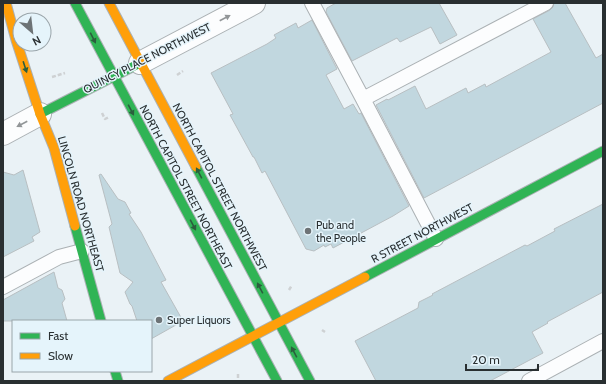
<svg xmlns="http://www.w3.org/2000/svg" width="606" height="384" font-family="Cabin,sans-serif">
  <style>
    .building { fill: #c1d7df; stroke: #b8bfc2 }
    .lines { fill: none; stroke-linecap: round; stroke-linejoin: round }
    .lane-casing { stroke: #abb1b4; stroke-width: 16 }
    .street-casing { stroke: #abb1b4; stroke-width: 24 }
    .fast-casing { stroke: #abb1b4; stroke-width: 11 }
    .slow-casing { stroke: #abb1b4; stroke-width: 11 }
    .path { stroke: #ced1d3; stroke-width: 2.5; stroke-dasharray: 4 2; stroke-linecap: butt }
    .lane { stroke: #fcfdfe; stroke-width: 14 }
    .street { stroke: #fcfdfe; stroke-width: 22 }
    .fast { stroke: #30b455; stroke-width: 9 }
    .slow { stroke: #ff9f0a; stroke-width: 9 }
    .oneway { fill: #929698 }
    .oneway2 { fill: #2b5e3e }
    .poi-dot { fill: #6d7376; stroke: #e5f4fb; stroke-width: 1.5 }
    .labels { text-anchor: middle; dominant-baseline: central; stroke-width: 3; stroke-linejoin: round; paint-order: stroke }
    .street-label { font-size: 11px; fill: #292f31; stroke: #e5f4fb }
    .poi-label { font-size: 11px; fill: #292f31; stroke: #e5f4fb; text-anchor: start }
  </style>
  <rect width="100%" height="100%" fill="#eaf2f6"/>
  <path class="building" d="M336,3H439L457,35L440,44L431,27L400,42L397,38L352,61L326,12L327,8Z
    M554,3H565L596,58L603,54V103L424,198L376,105L387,99L388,100L415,86L426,109L466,88L468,93L485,84L486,87L551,52L533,19L550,10L553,7Z
    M312,20L337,69L326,75L344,109L353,104L359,114L361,113L409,206L393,216L333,248L331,244L325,247L324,245L314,251L306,249L265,171L262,173L254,157H253L230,115L233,114L211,73L267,44L276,38L274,35L296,23L298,28Z
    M23,170L40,232L32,237L34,241L3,257V172L14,175Z
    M101,174L118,199L125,202L131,213L129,214L141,232L166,280L161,282L183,321L151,339V321H137L132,306L130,304L125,292L133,282L120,273L109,227L112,224L99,175Z
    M603,204V292L547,322L548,323L532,332L543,353L490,381H376L355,341L418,308L419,302L433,295L432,294L525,245L527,246L555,231L554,229Z
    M54,272L58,288L62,290L65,299L62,303L67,321H3V300Z"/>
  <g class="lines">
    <defs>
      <path id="lane" d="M312,3L363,99L546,3
        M363,99L436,239
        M3,287L59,257L82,251
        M529,381L603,341"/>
      <path id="street" d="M140,63L254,3
        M3,134L40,114"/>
      <path id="fast" d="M75,3L277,381
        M40,114L140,63
        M196,167L310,381
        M75,226L101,321
        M365,277L603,151
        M115,371L118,381"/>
      <path id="slow" d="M6,3L16,40L40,114L54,148L75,226
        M109,3L196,167
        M168,381L365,277"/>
    </defs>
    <use href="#lane" class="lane-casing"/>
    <use href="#street" class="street-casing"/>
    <use href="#fast" class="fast-casing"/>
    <use href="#slow" class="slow-casing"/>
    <path class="path" d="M177,75L183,71
      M52,77L65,73
      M102,113L105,119L109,117
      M289,290L292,285
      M322,330L325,332
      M238,374V381"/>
    <use href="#lane" class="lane"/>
    <use href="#street" class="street"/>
    <use href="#fast" class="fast"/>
    <use href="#slow" class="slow"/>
  </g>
  <defs><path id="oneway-solid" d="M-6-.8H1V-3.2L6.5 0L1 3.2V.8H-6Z"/></defs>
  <g class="oneway">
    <use href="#oneway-solid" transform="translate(225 18) rotate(-28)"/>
    <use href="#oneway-solid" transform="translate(22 124) rotate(152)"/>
  </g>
  <g class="oneway2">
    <use href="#oneway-solid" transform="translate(93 38) rotate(63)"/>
    <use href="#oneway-solid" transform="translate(25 67) rotate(72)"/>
    <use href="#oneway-solid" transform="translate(131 110) rotate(62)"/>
    <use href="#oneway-solid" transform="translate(199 173) rotate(-118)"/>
    <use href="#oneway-solid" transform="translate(193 225) rotate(62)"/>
    <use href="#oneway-solid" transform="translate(260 288) rotate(-118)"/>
    <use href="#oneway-solid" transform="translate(294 352) rotate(-118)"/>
  </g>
  <g class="poi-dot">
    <circle cx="308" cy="231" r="4"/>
    <circle cx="159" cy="320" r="4"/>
  </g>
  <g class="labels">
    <g class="street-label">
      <text transform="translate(147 58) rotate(-27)">QUINCY PLACE NORTHWEST</text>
      <text transform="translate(186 187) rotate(62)">NORTH CAPITOL STREET NORTHEAST</text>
      <text transform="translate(220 187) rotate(62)">NORTH CAPITOL STREET NORTHWEST</text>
      <text transform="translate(81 204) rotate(74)">LINCOLN ROAD NORTHEAST</text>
      <text transform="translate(422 233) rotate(-28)">R STREET NORTHWEST</text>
    </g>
    <g class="poi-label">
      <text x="316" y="225">Pub and<tspan x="316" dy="13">the People</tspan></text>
      <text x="167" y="320">Super Liquors</text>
    </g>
  </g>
  <rect width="606" height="384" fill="none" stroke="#292f31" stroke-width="8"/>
  <rect x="12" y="320" width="140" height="52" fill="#e5f4fb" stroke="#9aa5aa"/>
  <rect x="20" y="333" width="20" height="6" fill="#30b455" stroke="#9aa5aa"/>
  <text x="48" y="340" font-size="12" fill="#292f31">Fast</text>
  <rect x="20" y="353" width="20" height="6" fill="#ff9f0a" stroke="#9aa5aa"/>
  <text x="48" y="360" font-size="12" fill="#292f31">Slow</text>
  <g transform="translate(32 32) rotate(152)"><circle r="19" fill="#e5f4fb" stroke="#9aa5aa"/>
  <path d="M0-3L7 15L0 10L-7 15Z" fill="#6d7376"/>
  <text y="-6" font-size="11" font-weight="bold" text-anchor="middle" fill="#292f31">N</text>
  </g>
  <path d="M466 364v6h72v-6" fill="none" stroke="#292f31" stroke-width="2"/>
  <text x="472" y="364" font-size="12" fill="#292f31" stroke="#e5f4fb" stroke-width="3" paint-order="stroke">20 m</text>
</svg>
